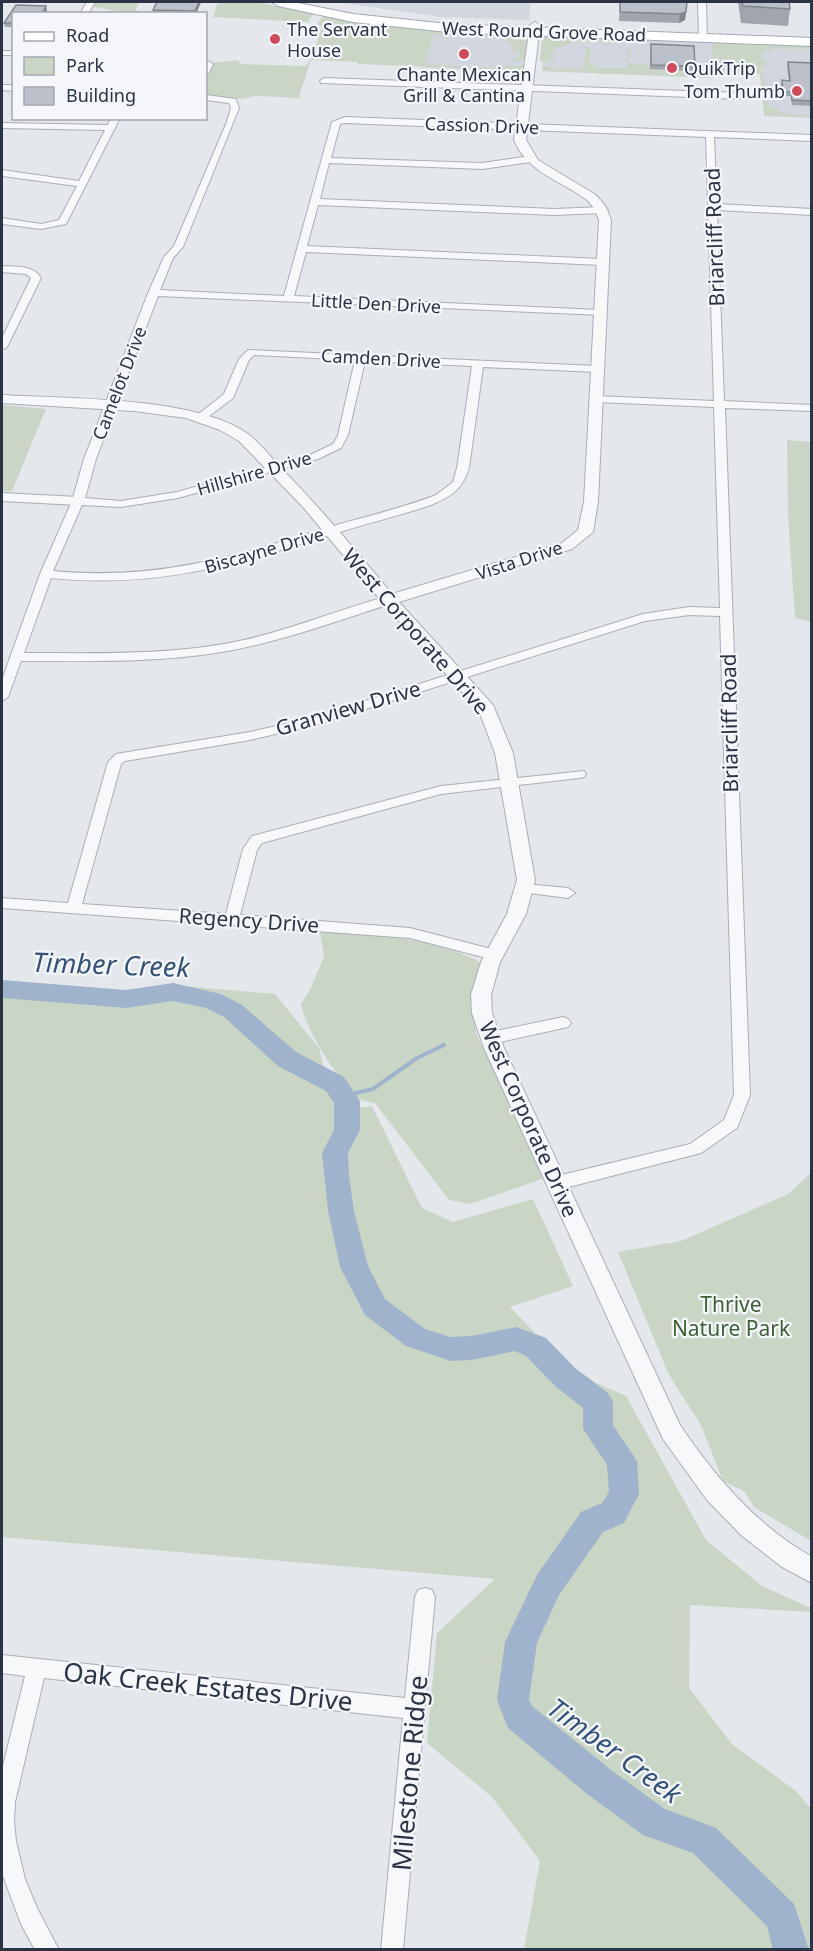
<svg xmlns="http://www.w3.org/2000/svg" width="813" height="1951" font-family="'Noto Sans',sans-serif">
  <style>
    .built { fill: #d2d6de }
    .green { fill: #c9d6c5 }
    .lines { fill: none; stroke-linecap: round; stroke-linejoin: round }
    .stream { stroke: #9fb4cc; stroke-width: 4 }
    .river { fill: #9fb4cc; fill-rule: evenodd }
    .minor-casing { stroke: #a9aeb7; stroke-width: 2 }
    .tertiary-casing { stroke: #a9aeb7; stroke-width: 2 }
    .primary-casing { stroke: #a3abb8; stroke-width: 2 }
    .minor { fill: #f7f8fa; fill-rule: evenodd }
    .tertiary { fill: #f7f8fa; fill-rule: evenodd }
    .primary { fill: #fff; fill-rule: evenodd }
    .wall { fill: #a1a5ae }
    .shaded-wall { fill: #83868d }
    .building { fill: #bbc0ca; stroke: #83868d; stroke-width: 1.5 }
    .poi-dot { fill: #d1495b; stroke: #f4f6f9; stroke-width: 2 }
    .labels { text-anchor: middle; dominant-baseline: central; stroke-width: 4.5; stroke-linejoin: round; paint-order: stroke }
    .far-poi-label { font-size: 18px; fill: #2b3445; stroke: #f4f6f9; text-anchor: start }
    .far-street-label { font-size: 18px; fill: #2b3445; stroke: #f4f6f9 }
    .street-label { font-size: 21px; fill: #2b3445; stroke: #f4f6f9 }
    .park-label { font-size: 21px; fill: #3f6138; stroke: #f4f6f9 }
    .near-street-label { font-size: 26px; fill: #2b3445; stroke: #f4f6f9 }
    .near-water-label { font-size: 27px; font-style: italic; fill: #34527a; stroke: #f4f6f9 }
  </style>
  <rect width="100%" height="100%" fill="#e4e7ec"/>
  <path class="built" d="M337,2H531L529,20L442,17Z
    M431,33L523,37V71L423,68Z
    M546,35L713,42V78L542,71L544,38Z
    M761,47L811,49V118L765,116Z"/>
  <path class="green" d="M94,2H140L135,10L140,11L128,13L95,7L92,6Z
    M218,2H257L314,14L309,19V22L213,17Z
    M323,16L426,30L528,35L530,37L526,60L515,61L512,58H519L520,52L513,51L512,44L499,37L433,34L426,64L480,68L520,65L525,66L526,71L358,64L357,62L311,60L299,96L302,98L256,96L242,99L206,96V74L212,63L237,60L241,64L306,66L311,59L322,27L317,24Z
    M547,35L619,39L624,43L603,44L604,42H588V44L586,42H571V44L555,48L551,57L556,58L550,59V62H555L547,63L540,61L542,39Z
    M716,41L811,46V49H775L762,52V61H768V64H763L768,67H761L766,88L772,90H765L768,106H773C782,117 800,113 811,117L764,116L760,74L713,72L712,45Z
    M583,47L596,48L590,49L589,62L598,68H627L628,49H631L628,60L631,63L697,71L703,69L712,72L713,78L542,71V67H552V69L584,70L581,67H584L586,50Z
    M2,405L46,409L12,491H2Z
    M787,440L811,442V622L795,618L788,515Z
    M320,932C376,935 431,936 482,963L473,1000L476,1033L545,1178L470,1204L449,1200L375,1103C369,1102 361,1101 357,1097C337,1079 306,1030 301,1004L310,990L324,956Z
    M171,985L275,994L319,1048L335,1111L372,1106L422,1208L453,1222L533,1199L573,1286L510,1307L557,1356L596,1383L626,1396L706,1540L762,1586L811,1608V1612L690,1605L689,1688L732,1744L796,1791L811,1809V1949H524L540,1861L492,1797L427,1743L437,1633L495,1579L2,1537V996L96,1006L130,990Z
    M811,1173V1541L754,1507L744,1491L723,1481L701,1425L669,1375L618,1252L681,1241L788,1194Z"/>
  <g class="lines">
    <path class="stream" d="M343,1096L373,1089L417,1058L444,1045"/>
    <path class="river" d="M2,980L126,990L173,983L221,994L242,1005L296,1052L344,1077L360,1101V1130L348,1153L349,1176L354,1211L368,1266L385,1299L425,1329L451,1337L472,1336L516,1327L546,1338L575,1368L608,1393L613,1402V1425L637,1461L639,1494L624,1523L603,1532L559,1595L537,1643L529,1700L532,1706L611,1770L665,1809L716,1828L794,1904L809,1950H773L767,1926L693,1853L643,1835L587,1794L508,1728L497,1700L505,1642L537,1575L581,1512L602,1503L609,1492L607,1465L583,1429V1408L555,1386L526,1356L515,1351L472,1360L451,1361L406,1346L365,1315L340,1267L328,1211L322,1153L334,1130V1103L326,1091L278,1066L224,1017L206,1008L173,1001L126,1008L2,998Z"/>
    <defs>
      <path id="minor" d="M87,2H95L88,14H80Z
        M698,2H706L707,38L703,40L699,38Z
        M2,51H14V55H2Z
        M206,60L213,64L209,73H206Z
        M324,78L742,93L746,96L742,99L321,83L320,81Z
        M2,85H14V91L2,90Z
        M206,95L236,99L239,108L183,247L173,258L160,290L284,296L332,122L345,117L812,135V141L714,137L717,204L812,209V215L717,210L724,401L812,405V411L725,408L750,1095L737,1128L701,1153L557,1190L551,1188L549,1183L551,1178L557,1176L690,1144L724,1120L734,1095L720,616L689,615L645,621L315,725L250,740L125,761L121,764L82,904L226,914L243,849L252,836L441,786L584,771L586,774L584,777L579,778L441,794L262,843L257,850L240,915L410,928L499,951L501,955L499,959L494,960L410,938L2,908V898L68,903L108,762L116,754L250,732L307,719L643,614L689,607L720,608L714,407L596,402L591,399L596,396L714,401L706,137L345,123L340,124L331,158L482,163L531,156L535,159L531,162L482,169L329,163L320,199L554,209L603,207L608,210L603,213L554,215L318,205L307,246L602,259L607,262L602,265L306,252L294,296L599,310L603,311V315L158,296L96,459L85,498L121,501L177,492L310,455L333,444L338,435L355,360L254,355L249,360L233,398L204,420H196V416L224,394L239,359L248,350L597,366L602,369L597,372L483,367L469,468C462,490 452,496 431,505C402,515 372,522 343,531C241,563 159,589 51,578L24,653C97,653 172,656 244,640C293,629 340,609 389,596L395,600L393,603C337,621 281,642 222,652C156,663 88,661 21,661L8,697L2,701V680L40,574L72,501L84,459L148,293L164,257L174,246L226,124L231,108L229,103L206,100ZM365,361L472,366L457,468L453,482L436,495C405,507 372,515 340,524C240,555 160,581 53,571L82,505L121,507L178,498L318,459L341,448L348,435Z
        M111,118H120L66,224L41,229L2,224V218L41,224L59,220L77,186L2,176V170L79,181L105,130L2,128V123L108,125Z
        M2,266C16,267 34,265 41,278L7,347L2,350V338L31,278L26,274L2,272Z
        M526,884L568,888L575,893L568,898L521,892L519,889L521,886Z
        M563,1017L568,1019L571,1023L568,1027L491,1044L486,1042L483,1038L486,1034L491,1032Z
        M425,1588L432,1590L435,1597L403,1950H381L403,1718L44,1678L15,1802L14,1821L16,1841L25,1879L37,1908L59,1950H35L21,1924L2,1873V1770L25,1676L2,1673V1655L405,1698L415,1597L418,1590Z"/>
      <path id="tertiary" d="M535,22L540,25L526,140L538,160L596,195L606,207L611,220L598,502L593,532L572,549L399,602L493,705L513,753L535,880L526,914L500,962L491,995L492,1013L504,1048L680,1425C715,1477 756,1525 812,1557V1583L782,1567L742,1536L707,1500L663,1439L484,1048L472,1013L471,995L481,962L507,914L517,880L495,753L479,711L383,603L303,507L239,441L220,430L186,418L134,411L2,403V395C68,399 195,396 248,434C261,444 272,459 283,470C322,510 357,552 392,594L562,543L578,530L584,502L599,220L594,208L587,200C560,180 528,173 514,140L530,25Z
        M2,493L78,497L85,501L78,505L2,501Z"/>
      <path id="primary" d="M272,2H293L353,14L448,24L812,38V46L448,32L353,22L278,6Z"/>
    </defs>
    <use href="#minor" class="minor-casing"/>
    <use href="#tertiary" class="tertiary-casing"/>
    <use href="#primary" class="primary-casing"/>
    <use href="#minor" class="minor"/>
    <use href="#tertiary" class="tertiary"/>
    <use href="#primary" class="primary"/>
  </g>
  <path class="wall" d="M157,2H201L196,14H154L153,10Z
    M620,2H687L685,20L679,23L619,21Z
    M738,2H789L790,9L788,26L741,23Z
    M16,5L46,6L47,11L45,14H14V27H5L4,23Z
    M651,44L695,66L694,71L650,69Z
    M788,62L812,63V106L792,105L791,96H782L781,85L782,80L789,81L787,66Z"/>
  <path class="shaded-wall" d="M199,2H201L196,14H195V11Z
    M46,6L47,11L45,14H42Z
    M686,12L685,20L679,23L680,14Z"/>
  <path class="building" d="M157,2H199L195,11L153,10Z
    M620,2H687L686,12L680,14L620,12Z
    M742,2H789L790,9L743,6Z
    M16,5L46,6L42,14H14V23H4Z
    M651,44L694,46L695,66L651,65Z
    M788,62L812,63V101L792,100L791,92H783L782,80L790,81Z"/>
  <g class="poi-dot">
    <circle cx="275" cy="39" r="6"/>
    <circle cx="464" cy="54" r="6"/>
    <circle cx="672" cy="68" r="6"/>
    <circle cx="797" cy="91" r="6"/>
  </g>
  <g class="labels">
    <g class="far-poi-label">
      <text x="287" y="29">The Servant<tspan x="287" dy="21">House</tspan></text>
      <text x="684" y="68">QuikTrip</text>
      <text x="464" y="74" text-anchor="middle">Chante Mexican<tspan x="464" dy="21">Grill &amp; Cantina</tspan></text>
      <text x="785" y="91" text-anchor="end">Tom Thumb</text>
    </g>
    <g class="far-street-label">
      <text transform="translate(544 31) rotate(2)">West Round Grove Road</text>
      <text transform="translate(482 125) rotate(2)">Cassion Drive</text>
      <text transform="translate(376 303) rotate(3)">Little Den Drive</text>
      <text transform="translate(381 358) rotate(3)">Camden Drive</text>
      <text transform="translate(119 383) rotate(-69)">Camelot Drive</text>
      <text transform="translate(254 473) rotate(-16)">Hillshire Drive</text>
      <text transform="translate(264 550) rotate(-16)">Biscayne Drive</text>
      <text transform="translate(519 560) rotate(-18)">Vista Drive</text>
    </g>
    <g class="street-label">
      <text transform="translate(714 237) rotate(-92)">Briarcliff Road</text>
      <text transform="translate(416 631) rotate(49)">West Corporate Drive</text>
      <text transform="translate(348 708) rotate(-16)">Granview Drive</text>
      <text transform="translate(729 723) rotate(-91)">Briarcliff Road</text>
      <text transform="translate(249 920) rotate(4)">Regency Drive</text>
      <text transform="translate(529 1119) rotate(66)">West Corporate Drive</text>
    </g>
    <g class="park-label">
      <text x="731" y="1304">Thrive<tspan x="731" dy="24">Nature Park</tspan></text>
    </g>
    <g class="near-street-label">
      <text transform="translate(208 1686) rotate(6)">Oak Creek Estates Drive</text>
      <text transform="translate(409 1773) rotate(-85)">Milestone Ridge</text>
    </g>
    <g class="near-water-label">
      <text transform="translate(111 964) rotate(2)">Timber Creek</text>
      <text transform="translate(615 1750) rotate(36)">Timber Creek</text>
    </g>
  </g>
  <rect width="813" height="1951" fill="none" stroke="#2b3445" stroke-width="6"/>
  <rect x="12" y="12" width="195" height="108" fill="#f4f6f9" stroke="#a4a8b1" stroke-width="1.5"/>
  <rect x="24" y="32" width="30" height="9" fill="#ffffff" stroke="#a4a8b1" stroke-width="1.5"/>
  <text x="66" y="42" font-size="18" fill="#2b3445">Road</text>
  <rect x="24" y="57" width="30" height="18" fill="#c9d6c5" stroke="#a4a8b1" stroke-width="1.5"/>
  <text x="66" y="72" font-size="18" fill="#2b3445">Park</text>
  <rect x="24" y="87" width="30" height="18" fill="#bbc0ca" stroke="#a4a8b1" stroke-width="1.5"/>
  <text x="66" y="102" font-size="18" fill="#2b3445">Building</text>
</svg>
